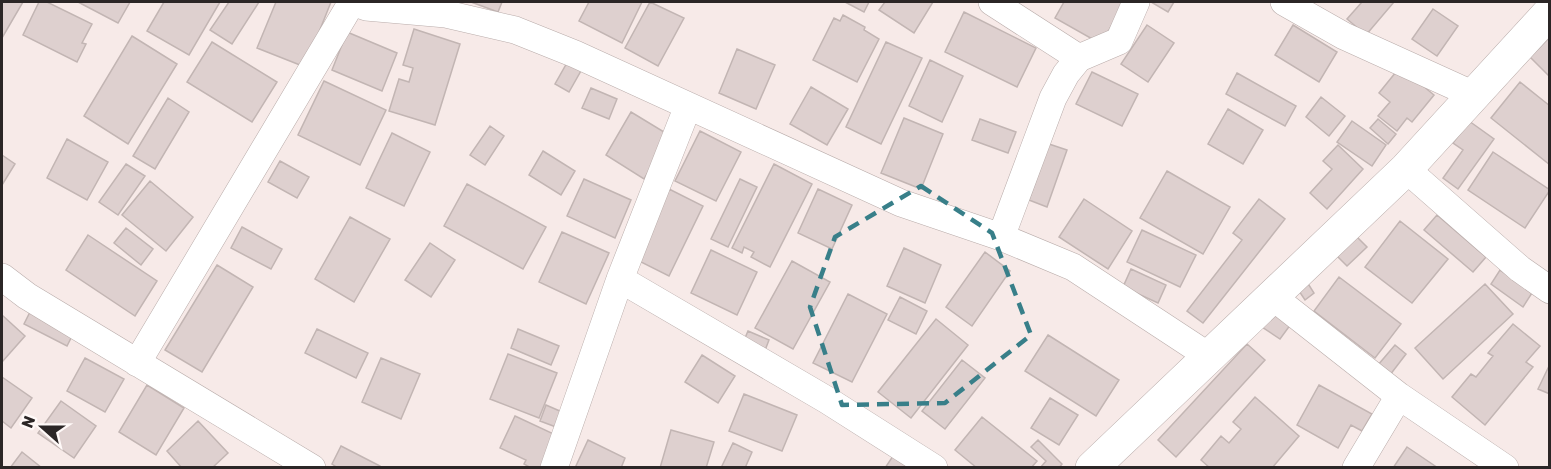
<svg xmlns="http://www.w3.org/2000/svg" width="1551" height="469" font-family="Rubik,sans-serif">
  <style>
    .building { fill: #ded0cf; stroke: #c2b5b3; stroke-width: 1.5 }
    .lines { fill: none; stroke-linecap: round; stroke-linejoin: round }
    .street-casing { stroke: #b9acaa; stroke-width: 28 }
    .secondary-casing { stroke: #b9acaa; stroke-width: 34 }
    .street { stroke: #fff; stroke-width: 27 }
    .secondary { stroke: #fff; stroke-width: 33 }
    .marked { fill: none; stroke: #387f89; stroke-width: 4.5; stroke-dasharray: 12 8; stroke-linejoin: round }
  </style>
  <rect width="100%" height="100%" fill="#f7eae8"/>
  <path class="building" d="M2,2H23L2,38Z
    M39,2H47L92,24L82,43L86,44L77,62L23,35Z
    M78,2H130L118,23Z
    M164,2H220L189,55L147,31Z
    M229,2H259L232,44L210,30Z
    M276,2H331L305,67L257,48Z
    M471,2H502L498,12Z
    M589,2H642L622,43L579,21Z
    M650,2L684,18L658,66L625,48Z
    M845,2H869L864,12Z
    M885,2H933L914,33L879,10Z
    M1064,2H1125L1101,44L1055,18Z
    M1151,2H1174L1168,12Z
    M1362,2H1394L1366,35L1347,19Z
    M1433,9L1458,26L1437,56L1412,39Z
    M964,12L1036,48L1017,87L945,52Z
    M843,15L865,27L864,30L879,39L857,82L813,60L834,18L840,21Z
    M1147,25L1174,43L1148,82L1121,64Z
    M1293,25L1337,52L1319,82L1275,55Z
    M414,29L460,44L435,125L389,111L399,79L409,82L413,68L403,65Z
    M347,32L397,53L382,91L332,70Z
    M132,36L177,64L128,144L84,116Z
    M1550,37V77L1530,57Z
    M212,42L277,82L252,122L187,82Z
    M886,42L922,58L881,144L846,127Z
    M737,49L775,65L756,109L719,93Z
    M930,60L963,76L942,122L909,106Z
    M568,61L582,69L569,92L555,84Z
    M1400,67L1434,95L1412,122L1407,118L1397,131L1378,116L1390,102L1379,93Z
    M1092,72L1138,94L1122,126L1076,104Z
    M1237,73L1296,106L1285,126L1226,94Z
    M324,81L386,110L360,165L298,135Z
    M1520,82L1550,106V165L1491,118Z
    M811,87L848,109L827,145L790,124Z
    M591,88L617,99L609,119L582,108Z
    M1321,97L1345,116L1329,136L1306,117Z
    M168,98L189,112L155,169L133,156Z
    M1228,109L1263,130L1243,164L1208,144Z
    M631,112L669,135L644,179L606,155Z
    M904,118L943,134L921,189L881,173Z
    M980,119L1016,132L1008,153L972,140Z
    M1378,119L1396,134L1388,144L1370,128Z
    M1352,121L1386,145L1372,166L1337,142Z
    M1469,121L1494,139L1458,189L1443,178L1463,150L1453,143Z
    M490,126L504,136L485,165L470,155Z
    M700,131L741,152L716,201L675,181Z
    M392,133L430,152L404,206L366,188Z
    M67,139L108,162L87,200L47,178Z
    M1049,144L1067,150L1047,207L1029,200Z
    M1338,145L1363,169L1327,209L1310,193L1332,169L1323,161Z
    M543,151L575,171L561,195L529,175Z
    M1493,152L1550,190L1525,228L1468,190Z
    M2,155L15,164L2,185Z
    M280,161L309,177L297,198L268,182Z
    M126,164L145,176L118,215L99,202Z
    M774,164L812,184L770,267L751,257L754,252L744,247L742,253L732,248Z
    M1167,171L1230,207L1203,254L1140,218Z
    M584,179L631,200L615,238L567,216Z
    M740,179L757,187L728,247L711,239Z
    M150,181L193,217L166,251L122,215Z
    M467,184L546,227L523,269L444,226Z
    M669,189L703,206L669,276L635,259Z
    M818,189L852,205L832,249L798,233Z
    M1084,199L1132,231L1108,269L1059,237Z
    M1259,199L1285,219L1203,323L1187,311L1242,240L1233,233Z
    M1437,215L1486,257L1473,272L1424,230Z
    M350,217L390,239L354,302L315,279Z
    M1400,221L1448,259L1412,303L1365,267Z
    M242,227L282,249L271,269L231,248Z
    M126,228L153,249L141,265L114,243Z
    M1142,230L1196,255L1180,287L1127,262Z
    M562,232L609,253L586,304L539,282Z
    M88,235L157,281L135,316L66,270Z
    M1355,235L1367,247L1347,266L1336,255Z
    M430,243L455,260L431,297L405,280Z
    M904,248L941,265L925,303L887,286Z
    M711,250L757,272L737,315L691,293Z
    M985,252L1010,271L972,326L946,307Z
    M792,261L830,282L793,349L755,328Z
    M217,265L253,287L202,372L165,350Z
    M1131,269L1166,285L1158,303L1123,287Z
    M1500,270L1532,293L1523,307L1491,284Z
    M1339,277L1401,324L1375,358L1314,311Z
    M1307,282L1314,293L1305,300L1297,288Z
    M1485,284L1513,314L1443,379L1415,348Z
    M848,294L887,314L852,382L813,363Z
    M900,297L927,311L916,334L888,320Z
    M31,310L74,332L67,346L24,324Z
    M1273,312L1291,324L1280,339L1262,327Z
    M2,315L25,336L2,362Z
    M936,319L968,345L911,418L878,392Z
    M1513,324L1540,346L1526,362L1533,367L1485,425L1452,397L1471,374L1476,377L1493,356L1488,353Z
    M317,329L368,353L356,378L305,353Z
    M518,329L559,346L551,365L511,348Z
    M748,331L769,340L764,353L742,345Z
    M1048,335L1119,380L1096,416L1025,371Z
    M1247,344L1265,360L1176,457L1158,440Z
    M1395,345L1406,354L1390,375L1378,365Z
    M508,354L557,373L539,418L490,399Z
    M702,355L735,376L718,403L685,382Z
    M85,358L124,379L105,412L67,391Z
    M381,358L420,374L401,419L362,402Z
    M962,360L985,378L945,429L922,411Z
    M1550,364V394L1538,389Z
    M2,377L32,398L11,428L2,421Z
    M147,385L184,408L156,455L119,432Z
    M1319,385L1372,414L1362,431L1351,425L1338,448L1297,425Z
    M744,394L797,415L782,451L729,431Z
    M1255,397L1299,436L1272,468H1210L1201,460L1221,436L1229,443L1241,429L1233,422Z
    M1050,398L1078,415L1059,445L1031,428Z
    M61,401L96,426L74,458L38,433Z
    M546,405L562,412L556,427L540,421Z
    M515,416L558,436L543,468H531L524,464L526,460L500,448Z
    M982,417L1037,461L1031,468H977L955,450Z
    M198,421L228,453L212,468H182L167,451Z
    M671,430L714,442L706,468H660Z
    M588,440L625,458L621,468H575Z
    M1038,440L1062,464L1059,468H1040L1046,461L1031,447Z
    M733,443L752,452L745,468H721Z
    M341,446L380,466V468H338L332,464Z
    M1407,447L1438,468H1393Z
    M897,450L923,468H885Z
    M22,452L42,468H10Z"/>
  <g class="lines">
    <defs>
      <path id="street" d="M353,2L366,7L446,14L515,30L575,54L901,203L1001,237L1073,267L1210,357
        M992,2L1079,58
        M1284,2L1344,36L1474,95
        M1406,169L1520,269L1550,290
        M1001,237L1053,98L1066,74L1079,58L1119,41L1136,2
        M2,277L27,296L312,468
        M620,279L827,400L934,468
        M1273,297L1399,396L1505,468
        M137,363L352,2
        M554,468L620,279L688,106
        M1356,468L1399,396"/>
      <path id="secondary" d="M1092,468L1406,169L1550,12"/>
    </defs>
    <use href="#street" class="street-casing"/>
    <use href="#secondary" class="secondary-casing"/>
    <use href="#street" class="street"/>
    <use href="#secondary" class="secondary"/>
  </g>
  <path class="marked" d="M921,186L992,233L1031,335L945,403L842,405L810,307L835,237Z"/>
  <rect width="1551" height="469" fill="none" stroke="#2b2626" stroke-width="6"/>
  <g transform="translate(42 427) rotate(291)" stroke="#fff9f8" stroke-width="4.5" paint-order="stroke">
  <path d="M0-4.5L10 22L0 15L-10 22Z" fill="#2b2626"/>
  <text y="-9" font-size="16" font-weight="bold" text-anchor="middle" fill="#2b2626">N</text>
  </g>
</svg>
